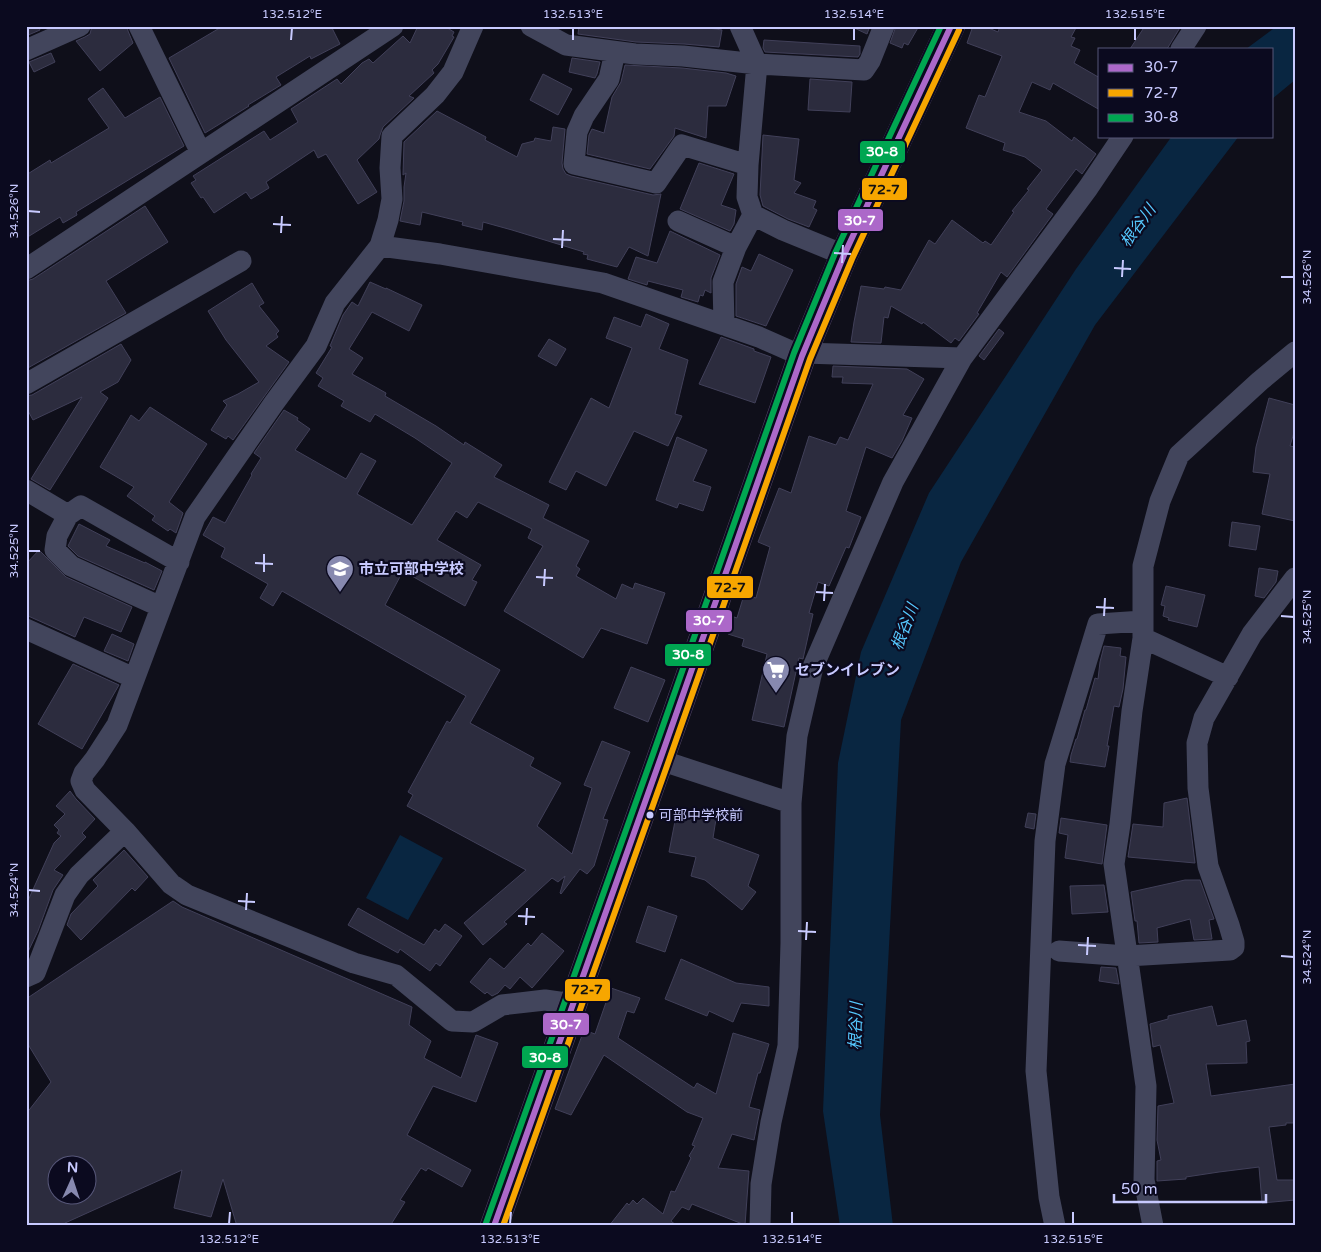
<svg xmlns="http://www.w3.org/2000/svg" width="1321" height="1252" font-family="'Varela Round','Noto Sans JP',sans-serif">
  <style>
    .water { fill: #092641 }
    .building { fill: #2c2c3e; stroke: #414059; fill-rule: evenodd }
    .lines { fill: none; stroke-linecap: round; stroke-linejoin: round }
    .minor { stroke: #42455c; stroke-width: 21 }
    .trunk { stroke: #564a67; stroke-width: 28 }
    .bus-1-casing { stroke: #0b0a1f; stroke-width: 10 }
    .bus-2-casing { stroke: #0b0a1f; stroke-width: 10 }
    .bus-3-casing { stroke: #0b0a1f; stroke-width: 10 }
    .bus-1 { stroke: #ac68c9; stroke-width: 6 }
    .bus-2 { stroke: #f7a600; stroke-width: 6 }
    .bus-3 { stroke: #00a651; stroke-width: 6 }
    .ticks { fill: none; stroke: #c8caff; stroke-width: 2 }
    .bus-dot { fill: #c8caff; stroke: #0b0a1f; stroke-width: 2 }
    .labels { text-anchor: middle; dominant-baseline: central; stroke-width: 4.5; stroke-linejoin: round; paint-order: stroke }
    .bus-label { font-size: 14px; fill: #c8caff; stroke: #0b0a1f; text-anchor: start }
    .poi-label { font-size: 15px; font-weight: bold; fill: #c8caff; stroke: #0b0a1f; text-anchor: start }
    .water-label { font-size: 16px; font-style: italic; fill: #56c9ff; stroke: #0b0a1f }
    .line-badge { stroke: #0b0a1f; stroke-width: 2 }
    .badge-label { font-size: 14px; text-anchor: middle; font-weight: bold; fill: #fff }
    .pale-badge-label { font-size: 14px; text-anchor: middle; font-weight: bold; fill: #111 }
    .neatline { fill: none; stroke: #c8caff; stroke-width: 2 }
    .ticks-label { font-size: 12px; text-anchor: middle; fill: #c8caff }
  </style>
  <rect width="100%" height="100%" fill="#0f0f1a"/>
  <path class="water" d="M1277,26H1295V80L1272,99V49H1246Z
    M1172,136H1239L1095,325L961,562L901,720L880,1115L893,1226H840L823,1111L838,763L861,652L929,493L1076,269Z
    M400,835L443,858L408,920L366,898Z"/>
  <path class="building" d="M26,26H38L40,30L26,36Z
    M92,26H127L128,31L133,43L100,71L76,41L85,37L90,34Z
    M223,26H331L340,44L311,59L310,56L276,77L281,85L248,105L249,106L205,133L169,58Z
    M418,26H444L454,32L452,36L454,37L438,64L432,70L434,73L409,96L414,98L383,127L380,135L379,139L357,160L377,192L358,204L326,154L318,158L314,150L266,182L269,188L251,199L246,192L214,213L203,197L201,198L191,183L196,180L193,176L264,131L270,140L298,122L291,109L337,79L341,84L362,63L369,59L373,63L403,36L410,43Z
    M579,26H694L722,30L719,47L684,44L636,42L578,34Z
    M850,26H870L867,34Z
    M896,26H919L908,45L904,43L902,48L890,43Z
    M973,26H984L998,32L1000,26H1077L1071,37L1075,38L1071,46L1080,50L1074,63L1100,78V110L1053,83L1050,90L1032,82L1019,112L1046,121L1072,141L1074,137L1096,154L1082,174L1076,169L1046,209L1053,214L1007,277L1001,272L977,313L979,314L959,341L955,338L951,343L923,322L922,324L891,306L888,318L884,317L881,343L851,342L854,322L861,286L884,289L885,287L901,290L929,240L935,244L952,220L983,243L985,241L991,245L1014,212L1012,211L1029,190L1027,189L1042,170L1025,157L1003,150L1005,143L966,128L979,95L985,97L1002,56L967,43Z
    M1145,26H1181L1167,49H1130Z
    M764,40L860,46V54L858,57L765,52L763,48Z
    M51,53L55,62L34,72L29,62Z
    M572,58L600,62L597,74L595,78L569,72Z
    M625,65L682,68L726,73L736,76L726,106H708L706,138L675,128L674,136L650,169L587,154L589,135L592,129L604,133L612,97L621,82Z
    M543,74L572,89L558,115L530,100Z
    M810,79L852,82L850,112L808,110Z
    M103,88L125,118L160,97L184,146L76,212L77,215L63,223L60,217L26,238V175L50,160L51,163L109,128L88,99Z
    M437,111L486,137L485,140L517,157L522,144L534,141L535,138L551,141L553,127L565,129L562,163L563,169L566,174L571,176L653,195L661,194L648,256L629,247L617,267L587,259L588,255L583,254L584,252L512,230L483,222L482,230L462,225L463,222L422,212L420,225L400,221L404,201V187L406,173L403,175L404,142Z
    M763,135L799,139L794,180L801,183L794,193L816,201L813,208L817,210L809,227L788,219L763,206L760,195Z
    M699,163L734,174L721,205L736,210L734,224L730,231L680,209Z
    M145,206L168,242L106,281L126,313L26,369V281L33,279Z
    M670,231L720,255L711,278V293L705,290L703,296L700,295L698,302L681,297L683,290L648,281L647,285L628,279L636,257L657,263Z
    M759,254L793,270L766,326L736,316V284L742,267L751,271Z
    M370,282L386,289V288L422,305L409,331L372,312L349,349L363,358L352,374L386,393L385,396L436,426L464,445L465,442L502,465L494,477L549,505L543,518L589,541L576,566L580,569L576,576L616,599L622,584L633,589L635,583L665,593L647,644L601,628L583,658L504,611L543,546L528,538L532,529L478,502L467,518L456,511L437,540L481,565L472,580L477,582L465,606L403,571L385,605L500,670L470,723L534,758L530,766L561,783L537,826L572,854L592,788L584,785L602,741L630,752L603,819L608,820L594,866L587,874L580,869L561,894L560,893L565,876L558,882L552,878L504,922L507,924L483,945L464,923L526,870L407,806L413,795L408,792L447,721L450,723L466,696L282,591L273,606L260,598L268,584L221,557L225,548L203,535L213,517L225,523L252,475L251,474L261,458L254,453L284,410L298,418L297,420L310,429L295,450L346,479L361,453L376,461L357,494L412,525L452,463L415,438L375,414L370,422L341,406L344,401L318,386L323,378L316,373L332,347L330,346L343,315L352,302L358,306Z
    M252,283L264,303L259,306L279,331L276,334L278,337L266,346L289,362L233,440L228,436L226,439L211,430L227,405L223,401L238,394L259,382L226,340L208,311Z
    M646,314L669,324L659,349L688,360L675,414L682,416L668,446L634,431L606,486L576,471L566,490L549,482L591,398L609,408L632,348L606,338L614,317L641,327Z
    M999,329L1004,333L984,360L979,356Z
    M721,337L754,349V351L771,357L755,403L699,384Z
    M549,339L566,349L556,366L538,356Z
    M121,344L131,360L118,382L100,392L108,398L50,490L31,479L82,397L33,420L26,407V396L32,395Z
    M833,366L907,369L924,379L903,415L912,418L902,441L892,458L866,447L846,511L861,517L849,548L846,547L829,586L818,582L809,613L813,614L803,659L799,658L784,727L752,720L767,654L742,646L744,639L728,634L734,617L737,618L744,595L756,598L770,547L758,542L779,488L791,493L809,436L836,445L840,437L848,440L873,384L842,383L843,377H832Z
    M1269,398L1295,405V429L1290,446L1295,447V521L1262,514L1270,474L1253,472L1256,447Z
    M150,407L207,444L169,502L183,513L176,533L170,529L168,531L152,520L155,516L127,496L134,487L100,467L131,415L139,421Z
    M677,437L707,450L693,481L711,487L703,511L679,503L677,508L656,500Z
    M1232,522L1260,526L1256,550L1229,546Z
    M79,524L110,540L106,546L145,563V562L162,571L154,590L78,556L68,546Z
    M39,550L66,577L132,607L121,632L84,617L75,637L26,615V564Z
    M1259,568L1278,571L1276,582L1264,598L1255,596Z
    M1166,586L1205,595L1197,627L1168,620L1169,618L1163,616L1165,606L1161,605Z
    M112,634L134,644L128,661L104,651Z
    M1104,646L1121,648L1120,656L1126,657L1123,689L1119,707L1114,706L1107,746H1109L1105,767L1070,762L1071,755L1076,739H1077L1085,710H1086L1095,678L1098,679L1100,662Z
    M73,664L119,685L82,749L38,724Z
    M631,667L665,680L648,722L614,708Z
    M70,791L76,799L95,819L82,833L86,837L54,870L63,875L53,890L38,931L26,956V905L54,843L61,836L57,833L59,830L54,825L65,814L56,806Z
    M1187,798L1195,863L1128,857L1133,824L1163,827L1164,803Z
    M677,811L716,819L713,838L759,855L748,886L756,892L742,910L705,880L691,876L696,857L669,852Z
    M1028,813L1036,814L1034,829L1025,827Z
    M1061,818L1107,825L1102,864L1065,858L1068,835L1059,833Z
    M124,850L148,877L135,891L132,888L81,940L67,925L71,914L98,886L93,880Z
    M1185,880H1200L1214,919L1209,920L1212,939L1194,940L1190,919L1157,928L1158,942L1139,943L1137,921H1135L1131,892Z
    M1104,885L1108,912L1072,914L1070,886Z
    M173,901L182,907L412,1007L409,1025L431,1041L424,1058L461,1078L476,1035L498,1043L476,1102L433,1086L407,1135L471,1170L462,1187L428,1168L426,1171L421,1168L400,1200L405,1202L390,1226H242L236,1223L223,1179L211,1217L174,1208L182,1170L65,1223L64,1226H26V1114L51,1082L26,1041V999ZM58,1164H88V1194H58Z
    M648,906L677,916L665,952L636,942Z
    M358,908L424,945L435,929L439,932L445,924L462,936L440,966L436,963L430,971L400,949L398,953L348,925Z
    M542,933L564,951L532,988L520,977L510,989L505,985L498,993L492,996L487,992L485,994L470,982L490,958L504,969L528,943L531,946Z
    M681,959L736,983L769,987V1006L741,1003L733,1022L709,1011L707,1016L665,999Z
    M1101,967L1116,968L1119,984L1099,981Z
    M611,988L640,998L634,1013L627,1011L618,1038L694,1088L697,1083L716,1094L733,1033L769,1044L760,1073H758L749,1107L760,1110L754,1140L732,1134L718,1168L749,1171L745,1225L692,1204L689,1210L682,1207L671,1221L677,1226H609L627,1203L629,1205L633,1200L637,1204L643,1198L663,1214L671,1191L675,1192L691,1158L689,1156L695,1146L692,1145L703,1118L687,1112L604,1055L571,1115L555,1109L584,1030L595,1034Z
    M1212,1006L1217,1026L1246,1020L1250,1041L1246,1042L1247,1063L1206,1064L1211,1096L1295,1084V1123H1286V1125L1269,1127L1277,1180H1295V1200L1262,1203L1259,1167L1219,1172L1186,1177V1179L1157,1181V1161L1161,1160L1157,1140L1158,1106L1174,1103L1160,1045L1153,1047L1150,1024L1168,1019V1016Z"/>
  <g class="lines">
    <path class="minor" d="M139,26L201,153
      M473,26L453,72L435,95L392,136L390,168L392,199L388,220L380,246L335,303L316,346L274,403L195,517L117,725L95,759L84,773L81,781L85,790L125,831L171,884L187,895L354,963L396,975L452,1021L473,1022L502,1005L545,1000L573,1004
      M531,26L566,45L635,54L683,56L757,64L864,70L870,61L884,26
      M740,26L757,64L748,165L747,197L753,215L783,230L844,255
      M1181,49L1196,26
      M26,50L80,26
      M615,52L609,79L584,116L577,132L574,164L656,183L682,145L748,165
      M678,221L736,247
      M380,246L440,254L603,283L759,337L802,356
      M26,269L393,26
      M724,325L723,282L736,247L753,215
      M804,353L962,358
      M26,384L241,261
      M26,490L68,515L81,506L179,562
      M68,515L57,536L55,550L71,566L161,607
      M26,629L134,678
      M1143,638L1228,677
      M660,760L791,803
      M1059,951L1127,956L1230,950L1234,947V942L1229,925L1208,866L1198,788L1197,743L1204,718L1252,634L1295,578
      M26,977L35,973L65,895L79,875L125,831
      M760,1226L761,1184L771,1122L788,1046L791,943V803L797,736L813,667L893,482L962,358L1088,188L1123,136
      M1055,1226L1049,1197L1036,1071L1045,841L1055,764L1098,624L1143,621
      M1153,1226L1144,1180L1146,1086L1114,864L1120,824L1132,711L1143,638V566L1160,501L1179,455L1260,381L1295,352"/>
    <path class="trunk" d="M494,1226L660,760L802,356L844,255L951,26"/>
    <defs>
      <path id="bus-1" d="M494,1226L660,760L802,356L844,255L951,26"/>
      <path id="bus-2" d="M503,1226L668,763L810,359L852,259L959,30"/>
      <path id="bus-3" d="M486,1223L652,757L794,353L836,251L941,26"/>
    </defs>
    <use href="#bus-1" class="bus-1-casing"/>
    <use href="#bus-2" class="bus-2-casing"/>
    <use href="#bus-3" class="bus-3-casing"/>
    <use href="#bus-1" class="bus-1"/>
    <use href="#bus-2" class="bus-2"/>
    <use href="#bus-3" class="bus-3"/>
  </g>
  <path class="ticks" d="M291,40L292,28M573,40V28M854,40V28M1135,40V28M28,211L40,212M273,224L291,225M281,233L282,216M553,239L571,240M562,248L563,230M834,253L851,254M842,263L843,245M1114,268L1131,269M1122,277L1123,260M1281,277H1294M28,551H40M255,563L273,564M264,572V554M536,577L553,578M544,586L545,569M816,592L833,593M824,601L825,584M1096,607L1114,608M1104,616L1105,598M1281,616L1294,617M28,890L40,891M238,901L255,902M246,910L247,893M518,916L535,917M526,925L527,908M798,931L816,932M806,940L807,922M1078,945L1096,946M1087,955L1088,937M1281,956L1294,957M229,1224L230,1212M510,1224L511,1212M792,1224V1212M1073,1224V1212"/>
  <defs>
    <symbol id="school-pin" viewBox="-11 -11 22 30"><path d="M0 17L-7.5 6A9.5 9.5 0 1 1 7.5 6Z" fill="#8789af" stroke="#0b0a1f"/><path d="M0-5L7-2L0 1L-7-2ZM-4 1L0 2.5L4 1V4Q0 6-4 4Z" fill="#fff"/></symbol>
    <symbol id="supermarket-pin" viewBox="-11 -11 22 30"><path d="M0 17L-7.5 6A9.5 9.5 0 1 1 7.5 6Z" fill="#8789af" stroke="#0b0a1f"/><path d="M-6-5.5h2.5l.6 2H6L4.5 2H-2.5L-4.4-4H-6ZM-1.5 3.2a1.3 1.3 0 1 0 .1 0ZM3 3.2a1.3 1.3 0 1 0 .1 0Z" fill="#fff"/></symbol>
  </defs>
  <g fill-rule="evenodd">
    <use href="#school-pin" x="324" y="553" width="32" height="43"/>
    <use href="#supermarket-pin" x="760" y="654" width="32" height="43"/>
  </g>
  <circle class="bus-dot" cx="650" cy="815" r="4.5"/>
  <g class="labels">
    <g class="bus-label">
      <text x="659" y="815">可部中学校前</text>
    </g>
    <g class="poi-label">
      <text x="359" y="569">市立可部中学校</text>
      <text x="795" y="670">セブンイレブン</text>
    </g>
    <g class="water-label">
      <text transform="translate(1138 226) rotate(-54)">根谷川</text>
      <text transform="translate(905 627) rotate(-69)">根谷川</text>
      <text transform="translate(856 1026) rotate(-88)">根谷川</text>
    </g>
  </g>
  <g class="line-badge">
    <rect x="859" y="140" width="47" height="24" rx="5" fill="#00a651"/>
    <rect x="861" y="177" width="47" height="24" rx="5" fill="#f7a600"/>
    <rect x="837" y="208" width="47" height="24" rx="5" fill="#ac68c9"/>
    <rect x="706" y="575" width="48" height="24" rx="5" fill="#f7a600"/>
    <rect x="685" y="609" width="48" height="24" rx="5" fill="#ac68c9"/>
    <rect x="664" y="643" width="48" height="24" rx="5" fill="#00a651"/>
    <rect x="564" y="978" width="47" height="24" rx="5" fill="#f7a600"/>
    <rect x="542" y="1012" width="48" height="24" rx="5" fill="#ac68c9"/>
    <rect x="521" y="1045" width="48" height="24" rx="5" fill="#00a651"/>
  </g>
  <g class="badge-label">
    <text x="882" y="156">30-8</text>
    <text x="860" y="225">30-7</text>
    <text x="709" y="625">30-7</text>
    <text x="688" y="659">30-8</text>
    <text x="566" y="1029">30-7</text>
    <text x="545" y="1062">30-8</text>
  </g>
  <g class="pale-badge-label">
    <text x="884" y="194">72-7</text>
    <text x="730" y="592">72-7</text>
    <text x="587" y="994">72-7</text>
  </g>
  <rect width="1321" height="1252" fill="none" stroke="#0b0a1f" stroke-width="55"/>
  <rect x="1098" y="48" width="175" height="90" fill="#0b0a1f" stroke="#575779"/>
  <rect x="1108" y="64" width="25" height="8" fill="#ac68c9" stroke="#575779"/>
  <text x="1144" y="72" font-size="15" fill="#c8caff">30-7</text>
  <rect x="1108" y="89" width="25" height="8" fill="#f7a600" stroke="#575779"/>
  <text x="1144" y="98" font-size="15" fill="#c8caff">72-7</text>
  <rect x="1108" y="114" width="25" height="8" fill="#00a651" stroke="#575779"/>
  <text x="1144" y="122" font-size="15" fill="#c8caff">30-8</text>
  <g transform="translate(72 1180) rotate(3)"><circle r="24" fill="#0b0a1f" stroke="#575779"/>
  <path d="M0-4L9 19L0 12L-9 19Z" fill="#8789af"/>
  <text y="-8" font-size="14" font-weight="bold" text-anchor="middle" fill="#c8caff">N</text>
  </g>
  <path d="M1114 1194v8h152v-8" fill="none" stroke="#c8caff" stroke-width="2.5"/>
  <text x="1121" y="1194" font-size="15" fill="#c8caff" stroke="#0b0a1f" stroke-width="4" paint-order="stroke">50 m</text>
  <rect x="28" y="28" width="1266" height="1196" class="neatline"/>
  <g class="ticks-label">
    <text x="292" y="18">132.512°E</text>
    <text x="573" y="18">132.513°E</text>
    <text x="854" y="18">132.514°E</text>
    <text x="1135" y="18">132.515°E</text>
    <text transform="translate(14 211) rotate(-90)" y="4">34.526°N</text>
    <text transform="translate(1307 277) rotate(-90)" y="4">34.526°N</text>
    <text transform="translate(14 551) rotate(-90)" y="4">34.525°N</text>
    <text transform="translate(1307 617) rotate(-90)" y="4">34.525°N</text>
    <text transform="translate(14 890) rotate(-90)" y="4">34.524°N</text>
    <text transform="translate(1307 957) rotate(-90)" y="4">34.524°N</text>
    <text x="229" y="1243">132.512°E</text>
    <text x="510" y="1243">132.513°E</text>
    <text x="792" y="1243">132.514°E</text>
    <text x="1073" y="1243">132.515°E</text>
  </g>
</svg>
